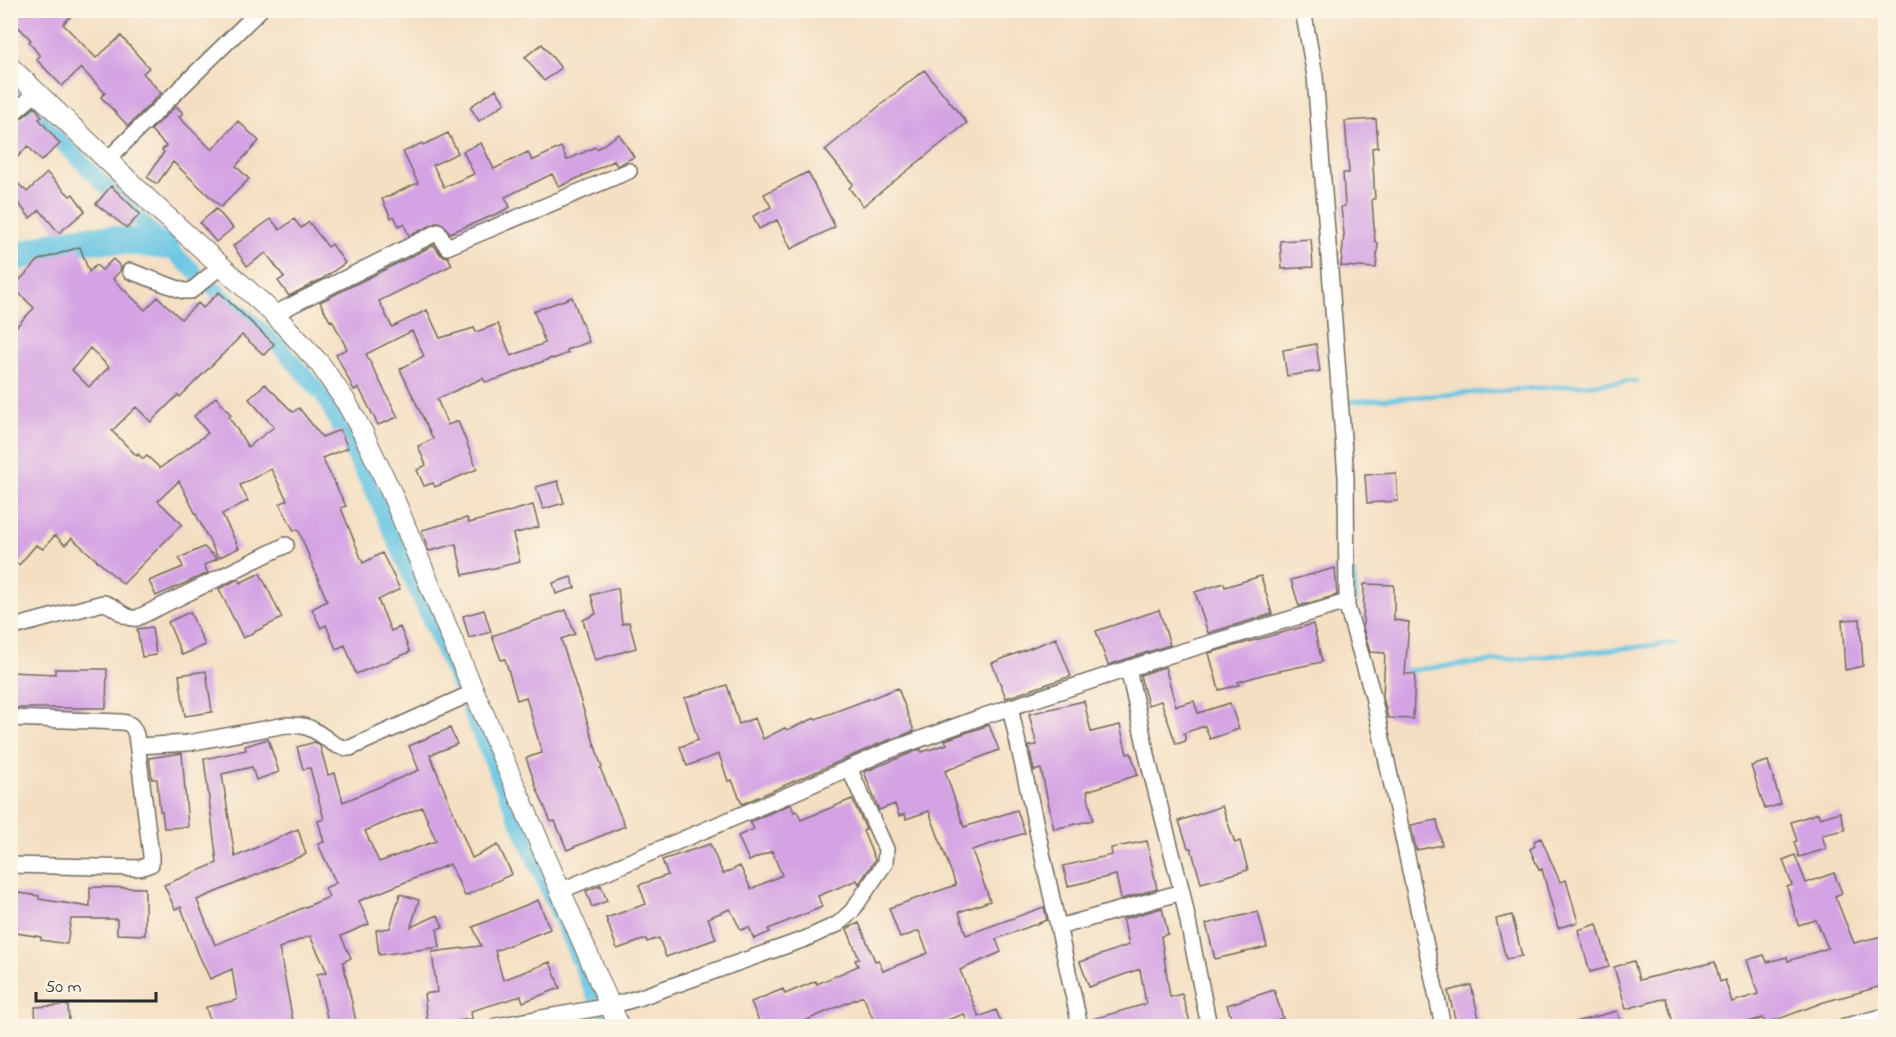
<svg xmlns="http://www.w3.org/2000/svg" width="1896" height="1037" font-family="'Indie Flower',sans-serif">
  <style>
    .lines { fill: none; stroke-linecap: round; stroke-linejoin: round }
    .stream { stroke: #65c5e3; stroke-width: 4.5 }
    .canal { stroke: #65c5e3; stroke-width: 16 }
    .river { stroke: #65c5e3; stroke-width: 28 }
    .building { fill: #d4a3e4; fill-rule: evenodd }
    .minor-casing { stroke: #716a60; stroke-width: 18 }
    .major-casing { stroke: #716a60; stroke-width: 22 }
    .minor { stroke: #fff; stroke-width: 15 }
    .major { stroke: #fff; stroke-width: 20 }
  </style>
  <rect width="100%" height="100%" fill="#fcf5e5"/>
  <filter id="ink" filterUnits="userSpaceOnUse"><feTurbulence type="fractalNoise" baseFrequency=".0167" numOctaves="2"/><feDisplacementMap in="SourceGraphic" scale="12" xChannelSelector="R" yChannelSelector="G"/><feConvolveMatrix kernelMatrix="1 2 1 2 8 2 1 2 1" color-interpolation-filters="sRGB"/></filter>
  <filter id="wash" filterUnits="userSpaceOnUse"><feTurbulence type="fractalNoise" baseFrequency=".008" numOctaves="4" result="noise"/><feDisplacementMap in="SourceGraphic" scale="24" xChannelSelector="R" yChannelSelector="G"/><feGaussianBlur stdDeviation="1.35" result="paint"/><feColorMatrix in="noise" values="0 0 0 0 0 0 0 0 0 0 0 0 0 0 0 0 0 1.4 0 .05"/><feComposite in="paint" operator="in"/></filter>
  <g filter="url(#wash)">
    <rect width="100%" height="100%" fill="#f4dfc2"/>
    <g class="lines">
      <path class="stream" d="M1343,402L1636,381
        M1354,573L1356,601
        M1401,671L1676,643"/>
      <path class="canal" d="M10,92L14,95
        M33,114L166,246L195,272
        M214,289L280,347L324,397L377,500L458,684
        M469,709L594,995
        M605,1020L607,1026"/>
      <path class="river" d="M10,261C71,233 102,237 166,246"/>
    </g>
    <g id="blocks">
      <path class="building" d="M10,10H77L63,24L96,58L121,36L149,68L143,73L161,93L128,126L101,97L105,93L81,68L62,86L36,59L40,56L29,42L31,40L10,18Z
        M542,44L561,68L544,81L525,57Z
        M924,70L967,123L863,206L849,188L853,184L825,150Z
        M496,89L505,103L479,121L470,107Z
        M176,106L183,113L179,117L212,150L238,121L259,141L236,166L249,179L221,207L173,162L157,184L147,177L164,152L162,150L166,146L151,130Z
        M35,107L42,117L39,119L60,144L41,161L28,146L10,165V128Z
        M1376,119L1378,147L1372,148L1375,199H1372L1375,242L1378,243L1376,268L1341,266L1344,234L1341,207L1345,206L1343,173H1349L1345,121Z
        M448,133L458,153L433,165L444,187L474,174L463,151L481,143L494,169L528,152L532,161L561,147L567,160L595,147L597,149L619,134L634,157L617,166L614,161L559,187L552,174L505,197L510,207L499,213L450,233L443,224L438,222L409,236L404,224L399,226L394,216L391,218L382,199L418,183L403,152L422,143L423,145Z
        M808,172L835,227L791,249L777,220L759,229L753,216L771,207L764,194Z
        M47,173L70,196L73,194L85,211L59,233L40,210L30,218L10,192V176L27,192Z
        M111,186L140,214L127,228L96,204Z
        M216,209L233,228L216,242L200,223Z
        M271,219L280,230L294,219L301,228L309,222L328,247L332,244L345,263L322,279L289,296L278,281L284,277L266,253L247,266L233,246Z
        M1311,239L1313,267L1282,269L1280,241Z
        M434,245L441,255L448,257L452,265L379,301L392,327L427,310L440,338L474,328L476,332L498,324L511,356L545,343L534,311L572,297L589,342L566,350L568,353L553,359L552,358L498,379L485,382L483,378L437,399L448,425L458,421L477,469L435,487L433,483L424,486L417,470L426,465L418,446L433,439L400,369L424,356L412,331L366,354L398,417L378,425L359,388L354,390L336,354L347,349L332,320L330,321L320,302Z
        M80,247L89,272L96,265L102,270L113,259L121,267L120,271L113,279L145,310L158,297L181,319L198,303L203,308L219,292L274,344L264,355L242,335L180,397L178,395L151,422L136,407L112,431L137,456L138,454L143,459L147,456L160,468L208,433L194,416L216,397L231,415L229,417L248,447L274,427L249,399L265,384L293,412L299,408L322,437L340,430L348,448L322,458L346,506L341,508L363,563L382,553L400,589L378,600L391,631L400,627L410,652L356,674L345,645L336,649L326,625L321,628L312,609L327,601L298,529L294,531L280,504L287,500L271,469L240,485L248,501L222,514L239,548L218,558L179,481L158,501L182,524L123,584L72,538L65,545L55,535L43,549L36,545L19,565L10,557V333L34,308L13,287L39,260ZM90,348L109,367L89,387L72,370Z
        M1316,344L1320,371L1287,376L1283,350Z
        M1396,473L1398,501L1367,503L1365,475Z
        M558,481L564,503L543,509L536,487Z
        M533,505L539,527L513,534L520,562L463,575L456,544L429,551L426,544L422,530L467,518L469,523Z
        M204,547L217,559L204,565L208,573L156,596L149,581L183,567L179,558Z
        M1335,568L1337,595L1299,606L1291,580Z
        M260,573L282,618L243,638L219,589L238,579L240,583Z
        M1261,576L1272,614L1208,633L1195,592L1224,583L1225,587Z
        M571,577L575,588L556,594L553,583Z
        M1364,584L1394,585V620L1409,622L1405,674H1415L1413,719L1388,718L1383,697L1385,653L1370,652L1363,628Z
        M618,588L622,624L629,622L636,648L595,660L583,620L596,614L591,595Z
        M484,610L491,632L469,638L463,616Z
        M566,610L575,634L561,639L602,768H600L625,826L567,850L555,821L551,822L537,789L526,758L542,753L526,697L517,700L505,659L501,660L492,636Z
        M1159,610L1170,645L1108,665L1096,631Z
        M190,612L205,645L182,655L168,622Z
        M1860,619L1863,666L1845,670L1842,620Z
        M1313,624L1322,662L1265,674L1238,682L1239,685L1219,690L1209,653Z
        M152,627L156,655L142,657L137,629Z
        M1056,638L1071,676L1006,698L992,663Z
        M1165,667L1176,706L1194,701L1198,713L1230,703L1239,729L1210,739L1205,726L1184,733L1186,741L1176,744L1161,701L1148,705L1140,675Z
        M55,669H107L106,708H10V672L55,674Z
        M206,671L212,712L185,716L179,675Z
        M727,685L739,724L755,718L763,739L785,728L787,730L815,718L816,719L898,688L914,731L881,743L742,804L732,780L728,781L719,754L687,766L680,747L698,740L685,698Z
        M1084,701L1091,732L1120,725L1127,754L1131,753L1138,775L1087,791L1093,820L1054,829L1041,769L1034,771L1031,757L1029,746L1037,745L1029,714Z
        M989,725L999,750L945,771L964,827L1017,810L1025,833L972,850L990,901L959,912L966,935L1044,907L1047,920L996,939L1001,952L960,970L979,1017L996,1010L1003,1026H957L967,1022L964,1014L931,1026H876L863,996L793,1026H761L751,1002L783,989L785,994L816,981L817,984L858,966L855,960L859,959L847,929L848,928L859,923L875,961L878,960L883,971L928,953L919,931L900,938L889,908L956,885L929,811L906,819L905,814L899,816L895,804L879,810L864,772L921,749L922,752L947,744L945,740Z
        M450,728L457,744L430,755L472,858L498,845L512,874L465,896L450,864L359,901L369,924L341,936L351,958L343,962L357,1026H329L317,974L327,972L310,936L279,948L294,1026H211L206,1007L237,1000L232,969L210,979L198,953L181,907L175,909L164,885L217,863L204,759L246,750L245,746L268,739L279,772L256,780L252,767L222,774L235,857L298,829L306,854L197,900L215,945L329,897L325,888L336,883L318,844L324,842L318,821L324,819L310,768L303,769L297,747L315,742L320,746L328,775L335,773L343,802L419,770L409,746ZM422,807L436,841L379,862L365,831Z
        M182,753L188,827L164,828L162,811H160L157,779H152L149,758Z
        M1768,761L1781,804L1765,809L1751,766Z
        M852,799L866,829L863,831L875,860L859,884L857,880L818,896L822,907L768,929L770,932L754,939L749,927L741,930L730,909L708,918L716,939L666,957L659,938L647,942L646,939L617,949L606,918L646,904L639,885L668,875L662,860L710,844L723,874L740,866L751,889L782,875L772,851L749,861L738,836L754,829L750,822L791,804L794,812L797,811L801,820Z
        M1222,806L1235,843L1240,841L1248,870L1201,883L1191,848H1188L1179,821Z
        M1840,812L1845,830L1822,835L1826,849L1799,857L1794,842L1797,841L1791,822L1818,813L1820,818Z
        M1437,820L1442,845L1416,850L1411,825Z
        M1541,838L1560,882L1566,880L1578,922L1558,928L1542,869L1539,870L1530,849L1535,846L1534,841Z
        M1147,841L1157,889L1121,899L1116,875L1068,886L1063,866L1112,855L1111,848Z
        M1795,855L1806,883L1834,873L1842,893L1835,896L1854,943L1886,935V985L1824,1002L1765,1024L1763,1018L1734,1026H1674L1666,998L1626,1009L1614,967L1634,961L1639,980L1715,962L1720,982L1725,980L1732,1002L1758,994L1747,960L1764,955L1767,962L1787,957L1788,961L1828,948L1816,920L1798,925L1787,887L1792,885L1783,860Z
        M601,885L607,901L592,907L586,891Z
        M90,887L145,888V935L117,934V919H71L67,944L41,940V937L10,932L13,892L39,896V899L90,907Z
        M400,894L419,900L411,927L438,915L443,927L437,929L440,947L379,955L376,930L390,928Z
        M538,900L550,929L495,951L503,980L550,962L560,988L523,1002L521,996L471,1011L472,1019L428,1025L424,994L437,992L432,952L481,946L473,927Z
        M1162,908L1168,934L1161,936L1170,997L1182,994L1191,1025L1184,1026H1089V1020L1146,1004L1140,969L1089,987L1080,962L1129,945L1123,919Z
        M1258,912L1267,947L1215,959L1206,924Z
        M1512,915L1522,956L1506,959L1496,919Z
        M1597,924L1609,967L1590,972L1578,930Z
        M1471,985L1481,1026H1457L1448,991Z
        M1274,990L1283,1018L1256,1026H1234L1227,1005Z
        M68,1005L69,1021L36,1024L35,1007Z
        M1617,1011L1622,1026H1576L1575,1022Z"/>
    </g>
  </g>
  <g filter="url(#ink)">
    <use href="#blocks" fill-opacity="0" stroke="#716a60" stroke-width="1.5"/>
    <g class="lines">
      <defs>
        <path id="minor" d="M10,116L36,93
          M107,160L260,10
          M130,271L184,291H191L221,266
          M274,314L438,232L447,247L629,171
          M1346,603L1373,696L1443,1026
          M10,628L103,603C117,605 123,620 137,618L286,545
          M1128,668L1150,768L1182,892L1209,1026
          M1010,707L1080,1026
          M10,718L121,722C131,723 133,726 136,735L151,856V864L140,868L10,865
          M138,746L188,743L286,725C297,725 306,725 315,731C328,738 335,749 350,748L474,692
          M560,891L793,793L885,752L984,716L1167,656L1347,602L1346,477L1315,76L1303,10
          M1059,927L1182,892
          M496,1026L610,1006L638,998L805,939L838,924L852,911L885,863L886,849L849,768
          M1846,1026L1886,1016"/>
        <path id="major" d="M10,67L155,206L274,314L320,364L346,402L362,431L392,494L466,673L619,1026"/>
      </defs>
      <use href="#minor" class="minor-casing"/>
      <use href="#major" class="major-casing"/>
      <use href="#minor" class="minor"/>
      <use href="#major" class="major"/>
    </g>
  </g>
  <rect width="1896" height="1037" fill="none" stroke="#fcf5e5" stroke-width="36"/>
  <path d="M36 992v9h120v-9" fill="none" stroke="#2b2b2b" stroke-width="3"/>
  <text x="45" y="992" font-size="18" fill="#2b2b2b" stroke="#fcf5e5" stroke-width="4.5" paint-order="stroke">50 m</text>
</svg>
